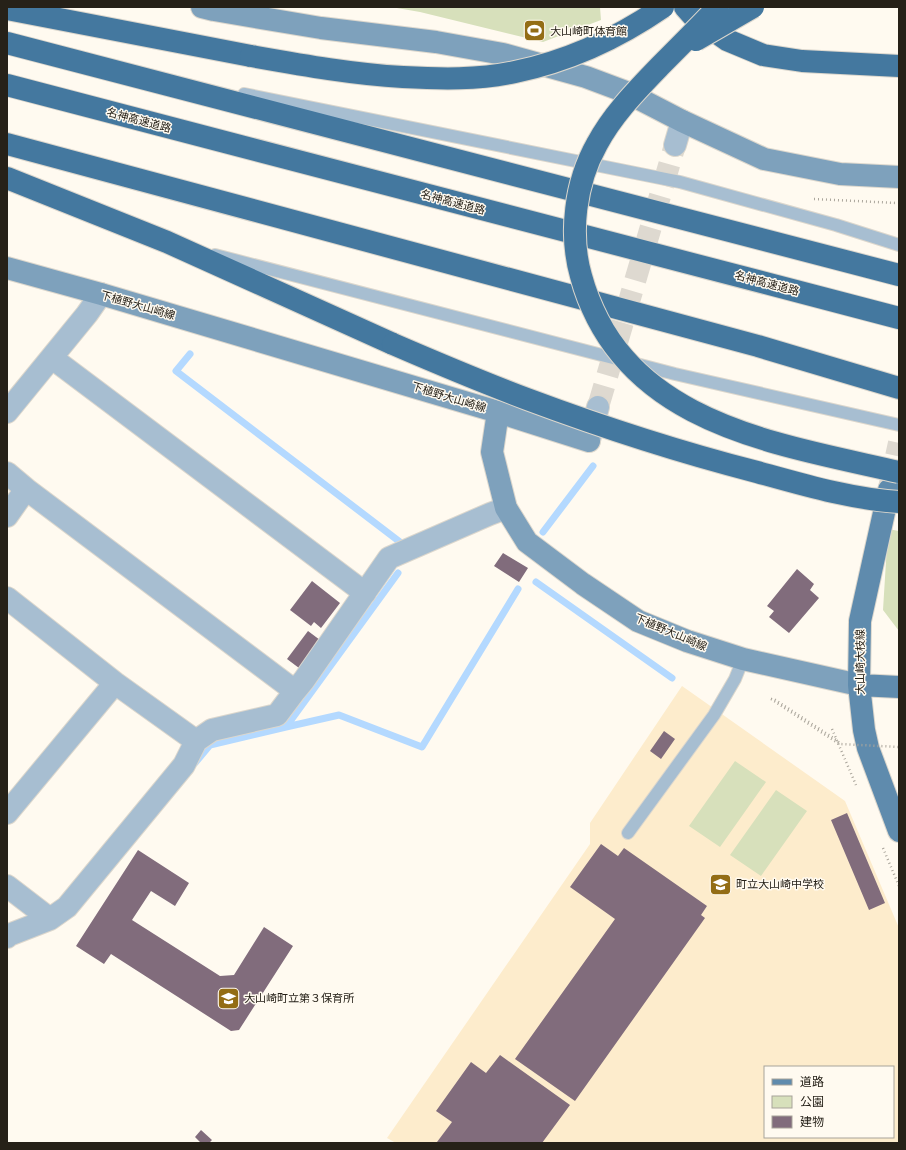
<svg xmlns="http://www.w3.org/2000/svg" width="906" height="1150" font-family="'IBM Plex Sans','Noto Sans JP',sans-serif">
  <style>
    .built { fill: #fdeccc; fill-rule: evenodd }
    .green { fill: #d7e0bb }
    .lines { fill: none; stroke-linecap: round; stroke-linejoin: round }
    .stream { stroke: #b4d9ff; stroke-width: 7 }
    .building { fill: #816c7c }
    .street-tunnel { stroke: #ded9d0; stroke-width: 22; stroke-dasharray: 22 11; stroke-linecap: butt }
    .primary-tunnel { stroke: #ded9d0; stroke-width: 22; stroke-dasharray: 22 11; stroke-linecap: butt }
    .lane-casing { stroke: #dcd7cd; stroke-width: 14 }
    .street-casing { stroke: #dcd7cd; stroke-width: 24 }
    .secondary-casing { stroke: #dcd7cd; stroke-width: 24 }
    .primary-casing { stroke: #dcd7cd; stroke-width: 24 }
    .highway-casing { stroke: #dcd7cd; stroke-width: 24 }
    .path { stroke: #aba69c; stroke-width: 2.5; stroke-dasharray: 1 3; stroke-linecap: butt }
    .lane { stroke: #a7bed1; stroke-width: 12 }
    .street { stroke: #a7bed1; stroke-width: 22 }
    .secondary { stroke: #7ea1bc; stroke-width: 22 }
    .primary { stroke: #5f8bad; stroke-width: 22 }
    .highway { stroke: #44789f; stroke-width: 22 }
    .highway-bridge-casing { stroke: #dcd7cd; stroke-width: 24; stroke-linecap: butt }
    .path-bridge { stroke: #aba69c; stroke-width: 2.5; stroke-dasharray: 1 3; stroke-linecap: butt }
    .highway-bridge { stroke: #44789f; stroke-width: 22 }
    .labels { text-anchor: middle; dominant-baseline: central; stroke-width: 3; stroke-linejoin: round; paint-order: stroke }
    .poi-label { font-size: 11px; fill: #262118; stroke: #fffaf0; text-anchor: start }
    .street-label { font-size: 11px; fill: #262118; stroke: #fffaf0 }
  </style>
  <rect width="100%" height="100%" fill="#fffaf0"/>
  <path class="built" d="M682,686L845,801L899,928V1143H396L387,1138L590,844V823ZM765,1067H893V1137H765Z"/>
  <path class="green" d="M391,7H600L601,20L543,42L420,12Z
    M888,529L899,531V631L883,610Z
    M735,761L766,782L720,847L689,826Z
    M776,790L807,811L761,876L730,855Z"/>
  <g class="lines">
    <path class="stream" d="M190,354L176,371L400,542
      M543,532L593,466
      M536,582L672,678
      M286,727L339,715L422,747L518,589
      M195,763L210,745L286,727L398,573"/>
  </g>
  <path class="building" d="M503,553L528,568L519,582L494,566Z
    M797,569L814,584L810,590L819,598L789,633L769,617L774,611L767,606Z
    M312,581L340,603L321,628L314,622L311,626L290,610Z
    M308,631L320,640L299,668L287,659Z
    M664,731L675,739L661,759L650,751Z
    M847,813L885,903L869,910L831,820Z
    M601,844L618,856L624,848L707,906L701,915L705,918L575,1101L515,1059L615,919L570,887Z
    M138,850L189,883L175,906L151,891L132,920L220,976L234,975L264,927L293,946L239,1030L231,1031L111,954L104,964L76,946Z
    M500,1055L570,1105L542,1143H439L437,1142L452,1122L436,1111L471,1062L486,1073Z
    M201,1130L212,1140L209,1143H201L195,1137Z"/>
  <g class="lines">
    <path class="street-tunnel" d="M598,407L675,145"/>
    <path class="primary-tunnel" d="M889,488L899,443"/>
    <defs>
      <path id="lane" d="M244,94L680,182L836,225L899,245
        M215,255L675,374L899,425
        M628,833L714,715L735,679L743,659"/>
      <path id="street" d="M675,145L682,121
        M52,358L365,593
        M7,412L87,314L101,294
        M589,440L598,407
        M7,473L26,489L7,516
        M26,489L295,691
        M7,598L115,683L196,741
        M7,813L115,683
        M7,886L50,919
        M7,937L9,935L50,919L67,907L184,765L196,741L212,730L277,715L295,691L304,680L389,558L490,514L506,508"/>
      <path id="secondary" d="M202,7L214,10L321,28L436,42L503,54L586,77L626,92L682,121L764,159L840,174L899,177
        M7,268L101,294L498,412L589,441
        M498,412L492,452L506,508L527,542L583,584L638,621L687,641L743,659L859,685"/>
      <path id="primary" d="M889,490L860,621L859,685L864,730L868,748L899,831
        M859,685L899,687"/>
      <path id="highway" d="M685,7L693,16L727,40L763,55L802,61L899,66
        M7,9L251,56
        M7,43L899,275
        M7,85L899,318
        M7,144L758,346L899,388
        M7,178L167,242L393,344"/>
    </defs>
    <use href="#lane" class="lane-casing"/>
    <use href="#street" class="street-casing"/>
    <use href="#secondary" class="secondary-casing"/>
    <use href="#primary" class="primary-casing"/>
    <use href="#highway" class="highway-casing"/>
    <path class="path" d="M814,199L897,203
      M832,729L856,785
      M883,848L899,886"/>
    <use href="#lane" class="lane"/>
    <use href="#street" class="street"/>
    <use href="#secondary" class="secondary"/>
    <use href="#primary" class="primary"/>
    <use href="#highway" class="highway"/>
    <defs>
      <path id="highway-bridge" d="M718,7C699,27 680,46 660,66C637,90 613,114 597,144C575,183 569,234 581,276C621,423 773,443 899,472
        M696,40L753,7
        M251,56C302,65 352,74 403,77C440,79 479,80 515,72C569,61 618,38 663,7
        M393,344C437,363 482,382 527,399C602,427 679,452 757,472C804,485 851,499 899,502"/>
    </defs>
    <use href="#highway-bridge" class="highway-bridge-casing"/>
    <path class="path-bridge" d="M771,699L839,744L899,747
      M771,699H774L838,741L839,744"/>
    <use href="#highway-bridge" class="highway-bridge"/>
  </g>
  <defs>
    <symbol id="stadium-square" viewBox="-11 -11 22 22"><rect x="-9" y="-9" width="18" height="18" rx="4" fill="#936d15" stroke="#fffaf0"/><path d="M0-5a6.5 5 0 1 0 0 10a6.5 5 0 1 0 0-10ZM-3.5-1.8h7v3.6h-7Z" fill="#fff"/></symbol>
    <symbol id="school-square" viewBox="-11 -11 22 22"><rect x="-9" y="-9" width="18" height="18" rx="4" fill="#936d15" stroke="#fffaf0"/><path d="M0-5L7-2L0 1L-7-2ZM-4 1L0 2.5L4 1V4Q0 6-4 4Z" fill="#fff"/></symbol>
  </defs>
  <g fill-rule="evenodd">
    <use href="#stadium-square" x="522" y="18" width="25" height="25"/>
    <use href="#school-square" x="708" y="872" width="25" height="25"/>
    <use href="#school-square" x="216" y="986" width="25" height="25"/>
  </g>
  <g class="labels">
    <g class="poi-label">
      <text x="550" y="31">大山崎町体育館</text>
      <text x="736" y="884">町立大山崎中学校</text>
      <text x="244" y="998">大山崎町立第３保育所</text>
    </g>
    <g class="street-label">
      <text transform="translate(139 120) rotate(15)">名神高速道路</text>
      <text transform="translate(453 202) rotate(15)">名神高速道路</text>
      <text transform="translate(767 283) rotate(15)">名神高速道路</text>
      <text transform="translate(138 305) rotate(16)">下植野大山崎線</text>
      <text transform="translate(449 397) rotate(17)">下植野大山崎線</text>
      <text transform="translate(671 632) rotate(23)">下植野大山崎線</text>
      <text transform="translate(860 662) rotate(-90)">大山崎大枝線</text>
    </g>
  </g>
  <rect width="906" height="1150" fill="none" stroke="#262118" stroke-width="16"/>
  <rect x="764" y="1066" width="130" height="72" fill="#fffaf0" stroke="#a8a39a"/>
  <rect x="772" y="1079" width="20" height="6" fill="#5f8bad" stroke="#a8a39a"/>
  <text x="800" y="1086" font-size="12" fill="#262118">道路</text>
  <rect x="772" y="1096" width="20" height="12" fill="#d7e0bb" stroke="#a8a39a"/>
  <text x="800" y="1106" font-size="12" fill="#262118">公園</text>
  <rect x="772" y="1116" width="20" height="12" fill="#816c7c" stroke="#a8a39a"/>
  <text x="800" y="1126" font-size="12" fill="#262118">建物</text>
</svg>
